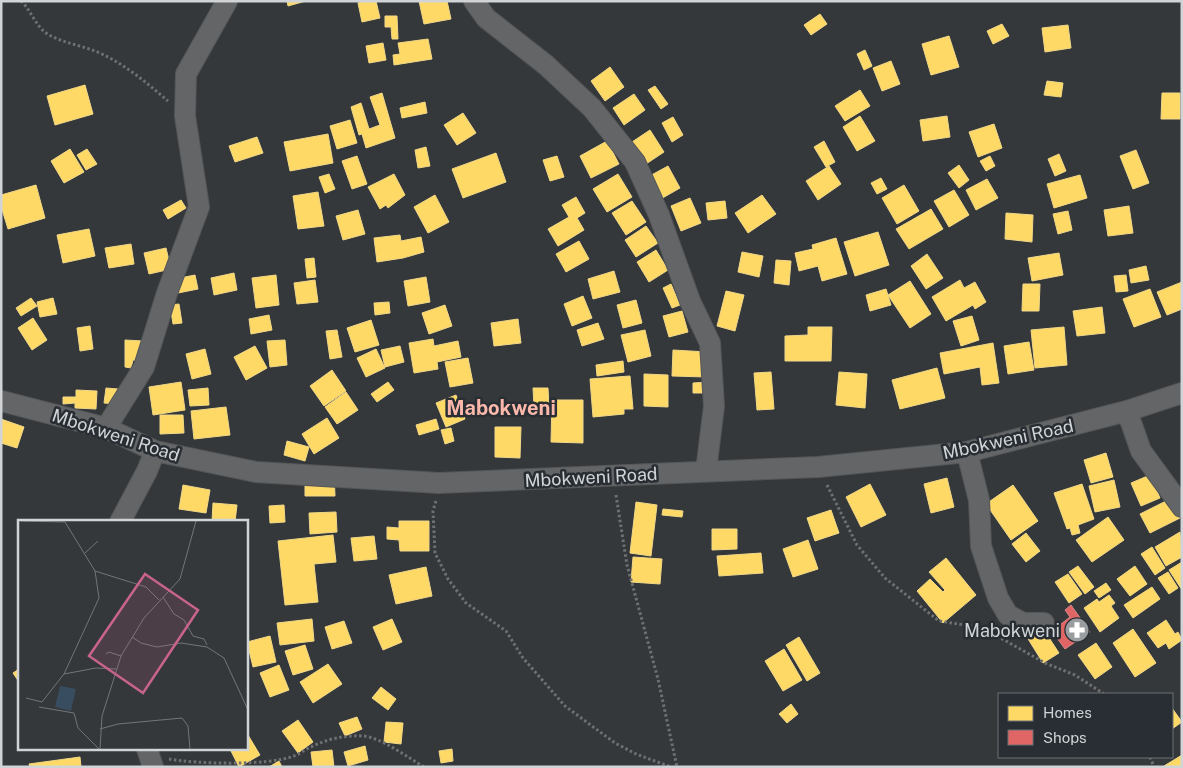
<svg xmlns="http://www.w3.org/2000/svg" width="1183" height="768" font-family="'Public Sans',sans-serif">
  <style>
    .homes { fill: #ffd966; stroke: #f1d888 }
    .shops { fill: #e06666; stroke: #db8788 }
    .lines { fill: none; stroke-linecap: round; stroke-linejoin: round }
    .minor-casing { stroke: #545658; stroke-width: 22 }
    .path { stroke: #6e7071; stroke-width: 3; stroke-dasharray: 2.5 2.5; stroke-linecap: butt }
    .minor { stroke: #636567; stroke-width: 20 }
    .labels { text-anchor: middle; dominant-baseline: central; stroke-width: 5; stroke-linejoin: round; paint-order: stroke }
    .street-label { font-size: 18px; fill: #d0d4d7; stroke: #282e33 }
    .poi-label { font-size: 18px; fill: #d0d4d7; stroke: #282e33; text-anchor: end }
    .quarter-label { font-size: 20px; font-weight: bold; fill: #fbb8ab; stroke: #282e33 }
    .inset-road { fill: none; stroke: #737679; stroke-width: 1 }
    .view { fill: #c8638d; fill-opacity: 0.15; stroke: #c8638d; stroke-width: 2.5 }
    .inset-edge { fill: none; stroke: #d0d4d7; stroke-width: 2.5 }
  </style>
  <rect width="100%" height="100%" fill="#35383a"/>
  <path class="homes" d="M287,1H306L288,6Z
    M363,1H376L380,18L362,22L358,3Z
    M419,1H447L451,19L424,24Z
    M820,14L827,24L811,35L804,25Z
    M385,16H397L398,39H392L391,27H385Z
    M1002,24L1009,36L993,44L987,31Z
    M1068,25L1071,48L1045,52L1042,28Z
    M949,36L959,67L931,75L922,44Z
    M428,39L432,59L394,65L393,55L400,54L398,43Z
    M383,43L386,60L369,63L366,46Z
    M865,50L872,66L864,70L857,54Z
    M891,61L900,84L882,91L873,68Z
    M610,67L624,87L605,101L591,81Z
    M1047,81L1063,83L1061,97L1044,95Z
    M85,85L93,114L55,125L47,96Z
    M655,86L668,104L661,109L648,90Z
    M860,90L870,106L845,121L835,106Z
    M382,93L395,138L366,148L362,134L359,135L351,107L361,103L369,129L380,125L370,97Z
    M1162,93H1180V119H1161Z
    M634,94L645,110L624,125L613,108Z
    M425,102L427,113L402,118L400,108Z
    M463,113L476,133L457,145L444,125Z
    M860,116L875,141L857,151L843,127Z
    M947,116L950,137L923,141L920,120Z
    M673,117L683,135L672,142L662,123Z
    M350,120L357,143L337,149L330,126Z
    M994,124L1002,148L978,157L969,132Z
    M650,130L664,152L643,166L629,144Z
    M328,134L333,163L290,171L284,142Z
    M257,137L263,153L235,162L229,146Z
    M607,141L619,164L591,178L580,156Z
    M824,141L835,162L826,167L814,147Z
    M426,147L430,166L418,168L415,150Z
    M70,149L84,172L64,183L51,161Z
    M87,149L97,164L86,170L77,155Z
    M1136,150L1149,183L1133,189L1120,156Z
    M496,153L506,182L463,198L452,169Z
    M1059,154L1066,171L1055,176L1048,159Z
    M357,156L367,184L352,189L342,161Z
    M557,156L564,177L550,181L543,160Z
    M990,156L995,166L986,171L980,161Z
    M959,165L969,180L959,188L948,173Z
    M668,166L680,188L659,200L646,178Z
    M829,166L841,184L818,200L806,181Z
    M329,174L335,189L325,193L319,177Z
    M394,174L405,195L388,208L386,205L380,209L368,187Z
    M618,174L632,197L607,212L593,189Z
    M1080,175L1087,198L1054,208L1047,184Z
    M881,178L887,189L877,194L871,183Z
    M987,179L998,198L976,210L966,190Z
    M36,185L45,218L8,229L1,206V195Z
    M904,185L919,211L897,224L882,198Z
    M954,190L969,215L949,227L934,201Z
    M318,192L324,226L298,229L293,196Z
    M435,195L449,222L428,233L414,207Z
    M762,195L776,214L748,233L735,213Z
    M576,197L585,213L577,218L584,230L558,246L548,229L569,217L562,205Z
    M690,198L701,223L681,231L671,206Z
    M181,200L186,208L168,219L163,210Z
    M632,201L646,222L626,235L612,213Z
    M725,201L727,218L708,220L706,203Z
    M1129,206L1133,233L1108,236L1104,210Z
    M931,209L943,229L909,249L896,229Z
    M358,210L365,234L343,240L336,216Z
    M1068,211L1072,230L1058,234L1053,214Z
    M1006,213L1033,215L1032,242L1005,239Z
    M646,226L658,243L636,257L625,240Z
    M89,229L95,256L63,263L57,235Z
    M878,232L889,265L855,276L844,242Z
    M400,235L401,241L421,237L424,252L403,258L377,262L374,238Z
    M836,238L847,274L822,281L818,266L799,271L795,253L813,249L812,245Z
    M579,241L589,259L566,272L556,254Z
    M131,244L134,264L109,268L105,248Z
    M166,248L171,269L149,274L144,253Z
    M656,250L668,270L649,282L637,262Z
    M742,252L763,256L759,277L738,272Z
    M1059,253L1063,275L1032,281L1028,258Z
    M927,254L943,278L926,289L911,266Z
    M314,258L316,277L307,278L305,259Z
    M776,260L791,261L789,285L774,283Z
    M1146,266L1149,280L1131,283L1129,270Z
    M614,271L620,292L593,299L588,279Z
    M234,273L237,290L214,295L211,278Z
    M195,275L198,289L178,293L175,279Z
    M276,275L279,305L256,308L252,278Z
    M1126,275L1128,291L1116,292L1114,276Z
    M426,277L430,302L408,306L404,281Z
    M315,280L318,302L297,304L294,283Z
    M960,280L964,288L975,282L986,302L975,309L973,305L946,321L932,297Z
    M910,281L931,314L910,328L888,295Z
    M1182,282V309L1167,315L1157,292Z
    M671,284L680,305L672,308L663,288Z
    M1023,284H1040L1039,311H1022Z
    M886,289L891,305L870,311L866,295Z
    M1150,289L1161,317L1134,327L1123,299Z
    M726,291L744,295L735,331L717,326Z
    M583,296L592,318L572,326L564,304Z
    M31,298L37,306L21,316L16,308Z
    M53,298L57,314L40,317L37,302Z
    M636,300L642,323L623,328L617,305Z
    M389,302L390,313L375,315L374,303Z
    M179,304L182,323L173,324L170,305Z
    M445,305L452,326L429,334L422,313Z
    M1102,307L1105,333L1077,336L1073,311Z
    M682,311L688,332L669,337L663,316Z
    M269,315L272,330L251,334L249,319Z
    M972,316L979,340L961,346L953,321Z
    M33,318L47,340L32,350L18,328Z
    M518,319L521,343L494,346L491,323Z
    M371,320L379,345L355,352L347,328Z
    M598,323L604,339L582,346L577,330Z
    M90,326L93,349L80,351L77,328Z
    M808,327H832L831,361H785V336L808,335Z
    M1064,327L1067,365L1035,368L1031,330Z
    M337,330L342,357L330,359L326,331Z
    M645,330L651,356L628,362L621,335Z
    M433,339L434,346L458,341L461,357L437,362L438,369L414,373L409,343Z
    M125,340L143,341L142,361L133,360L131,368L125,367Z
    M285,340L287,365L270,367L267,341Z
    M1029,342L1034,370L1008,374L1004,346Z
    M993,343L999,383L982,385L980,367L944,374L940,353Z
    M255,346L267,368L246,380L234,357Z
    M400,346L404,362L385,367L381,350Z
    M205,349L211,374L192,379L186,354Z
    M376,349L385,368L366,377L357,358Z
    M673,350L707,352L706,377L672,376Z
    M468,358L473,383L450,387L445,362Z
    M623,361L624,372L597,376L596,365Z
    M937,368L945,398L900,409L892,380Z
    M332,370L346,391L324,406L310,386Z
    M771,372L774,409L757,410L754,373Z
    M839,372L867,374L865,408L836,405Z
    M644,374L668,375V407L644,406Z
    M630,376L633,409H624V414L593,417L590,379Z
    M181,382L185,410L153,415L149,387Z
    M388,382L394,390L377,402L371,394Z
    M708,382L709,393H693V383Z
    M106,388L118,389L116,404L104,403Z
    M208,388L209,405L190,406L188,390Z
    M533,388H548L549,406H534Z
    M76,390L97,391L96,409L75,408V403L63,404V397H76Z
    M346,392L358,410L337,424L325,407Z
    M456,395L465,419L446,427L436,403Z
    M552,400H583V443L551,442Z
    M226,407L230,435L194,439L191,411Z
    M160,415H183L184,433L160,434Z
    M327,418L339,438L314,454L302,434Z
    M1,419L24,427L17,448L1,443Z
    M436,419L439,429L419,435L416,425Z
    M495,427H521L520,458L495,457Z
    M451,428L454,441L445,444L441,430Z
    M287,441L309,447L305,461L284,455Z
    M1106,453L1113,477L1091,483L1084,460Z
    M305,473H334L335,496H305Z
    M1150,475L1160,498L1141,506L1131,483Z
    M947,478L954,507L931,513L924,484Z
    M1114,480L1120,507L1095,512L1089,486Z
    M870,484L886,515L861,527L846,497Z
    M1082,484L1094,519L1078,525L1080,533L1072,535L1070,528L1067,529L1054,493Z
    M183,485L210,490L206,513L179,509Z
    M1013,485L1038,521L1011,540L986,504Z
    M1170,499L1180,518L1150,533L1140,514Z
    M636,502L657,505L651,556L630,553Z
    M213,503L237,505L235,522H212Z
    M284,505L285,522L270,523L269,506Z
    M663,509L683,511L682,517L662,515Z
    M831,510L839,533L815,541L807,518Z
    M336,512L337,532L310,534L309,513Z
    M1108,517L1124,540L1092,562L1076,540Z
    M399,521H429V551H400L399,540L387,539V527L399,528Z
    M712,529H737V549L712,550Z
    M1180,532L1182,557L1166,566L1155,547Z
    M1026,533L1040,551L1026,562L1012,544Z
    M333,535L336,562L314,564L318,602L285,605L278,541Z
    M374,536L377,559L354,561L351,538Z
    M808,540L818,569L793,577L783,549Z
    M1152,547L1165,568L1155,575L1141,554Z
    M761,553L763,573L719,576L717,556Z
    M633,557L662,559L660,584L631,582Z
    M946,558L976,595L943,623L917,591L930,579L943,592L945,590L929,572Z
    M1182,562V590L1169,570Z
    M1078,566L1094,587L1085,594L1069,572Z
    M1135,566L1147,584L1130,596L1117,579Z
    M426,567L432,596L396,604L389,575Z
    M1168,572L1178,588L1169,594L1158,578Z
    M1068,574L1082,594L1069,603L1055,582Z
    M1106,583L1111,590L1099,598L1094,591Z
    M1152,587L1160,599L1133,618L1124,605Z
    M1109,595L1115,603L1111,606L1119,618L1100,632L1084,608L1097,599L1099,602Z
    M312,619L314,641L280,645L277,623Z
    M392,619L402,642L383,650L373,627Z
    M1166,620L1175,634L1178,632L1182,640L1169,649L1166,643L1158,648L1147,633Z
    M344,621L352,643L332,649L325,627Z
    M1040,624L1059,653L1043,663L1025,634Z
    M1133,629L1156,663L1135,677L1113,643Z
    M270,636L276,662L253,667L247,642Z
    M799,637L820,673L807,681L786,645Z
    M1096,643L1112,667L1095,679L1078,655Z
    M305,645L313,669L293,675L285,651Z
    M784,649L802,680L783,691L765,661Z
    M328,664L342,684L313,703L300,682Z
    M279,665L289,690L270,697L260,673Z
    M19,669V682L13,673Z
    M381,687L396,699L388,710L372,698Z
    M791,704L798,714L787,723L779,714Z
    M1172,708L1182,722L1172,729Z
    M357,717L362,729L345,736L339,723Z
    M298,720L313,742L298,753L282,731Z
    M386,722L403,723L401,744L384,742Z
    M248,735L260,755L239,767L230,749H246Z
    M365,746L368,760L348,766L344,752Z
    M452,749L453,761L441,763L439,751Z
    M332,750L334,767H313L311,752Z
    M1182,755V767H1164V766Z
    M80,757L81,767H30L29,764Z
    M279,761L282,767H269Z"/>
  <path class="shops" d="M1071,605L1090,632L1065,649L1052,631L1070,617L1065,610Z"/>
  <g class="lines">
    <defs>
      <path id="minor" d="M474,1L486,18L546,65L592,108L635,162L659,215L690,301L710,343L714,406L706,471
        M1,401L106,428L155,451L256,472L439,483L818,467L967,452L1127,411L1182,393
        M1127,411L1141,451L1182,507
        M106,428L144,367L167,293L199,207L185,116L186,74L227,1
        M967,452L979,500L981,546L998,598L1008,615L1023,623H1044
        M120,522L147,471L155,451
        M147,749L153,767"/>
    </defs>
    <use href="#minor" class="minor-casing"/>
    <path class="path" d="M21,1C32,11 36,29 51,36C67,44 85,46 102,54C127,66 147,83 168,101
      M827,485L857,545L885,578L939,621L983,628L1045,663L1075,675L1104,694
      M616,495L627,565L658,679L677,767
      M436,501L433,511L435,553L448,579L466,603L506,631L523,658L565,706L615,743L636,754L671,767
      M1150,757L1154,767
      M169,759C196,764 268,766 294,756C300,754 305,749 311,747C327,739 344,735 363,736C380,737 409,758 424,767"/>
    <use href="#minor" class="minor"/>
  </g>
  <defs>
    <symbol id="pharmacy-disc" viewBox="-11 -11 22 22"><circle r="9.5" fill="#9a9da0" stroke="#282e33"/><path d="M-2-6h4v4h4v4h-4v4h-4v-4h-4v-4h4Z" fill="#fff"/></symbol>
  </defs>
  <g fill-rule="evenodd">
    <use href="#pharmacy-disc" x="1063" y="616" width="28" height="28"/>
  </g>
  <g class="labels">
    <g class="street-label">
      <text transform="translate(116 435) rotate(18)">Mbokweni Road</text>
      <text transform="translate(1008 439) rotate(-12)">Mbokweni Road</text>
      <text transform="translate(591 477) rotate(-3)">Mbokweni Road</text>
    </g>
    <g class="poi-label">
      <text x="1060" y="630">Mabokweni</text>
    </g>
    <g class="quarter-label">
      <text x="501" y="408">Mabokweni</text>
    </g>
  </g>
  <g transform="translate(18 520)">
    <rect width="230" height="230" fill="#35383a"/>
    <path d="M42,166L58,169L53,191L37,187Z" fill="#384e60"/>
    <path class="inset-road" d="M3,1L47,2L77,51L128,67L141,80M67,33L80,21M145,77L156,94L166,100L175,116L186,119L189,125M114,117L123,123L139,127L163,123L189,127L206,138L230,190M88,134L91,132L103,136M46,154L78,148L98,149M8,178L24,182L46,154L81,78L77,51M21,187L56,193L60,208L81,229M82,209L100,204L164,198L170,206L172,229M82,229L84,196L103,136L126,98L162,59L178,1"/>
    <path class="view" d="M127,54L180,90L125,173L71,136Z"/>
    <rect width="230" height="230" class="inset-edge"/>
  </g>
  <rect width="1183" height="768" fill="none" stroke="#d0d4d7" stroke-width="5"/>
  <rect x="998" y="693" width="175" height="65" fill="#282e33" stroke="#6b7075"/>
  <rect x="1008" y="706" width="25" height="15" fill="#ffd966" stroke="#6b7075"/>
  <text x="1043" y="718" font-size="15" fill="#d0d4d7">Homes</text>
  <rect x="1008" y="730" width="25" height="15" fill="#e06666" stroke="#6b7075"/>
  <text x="1043" y="743" font-size="15" fill="#d0d4d7">Shops</text>
</svg>
